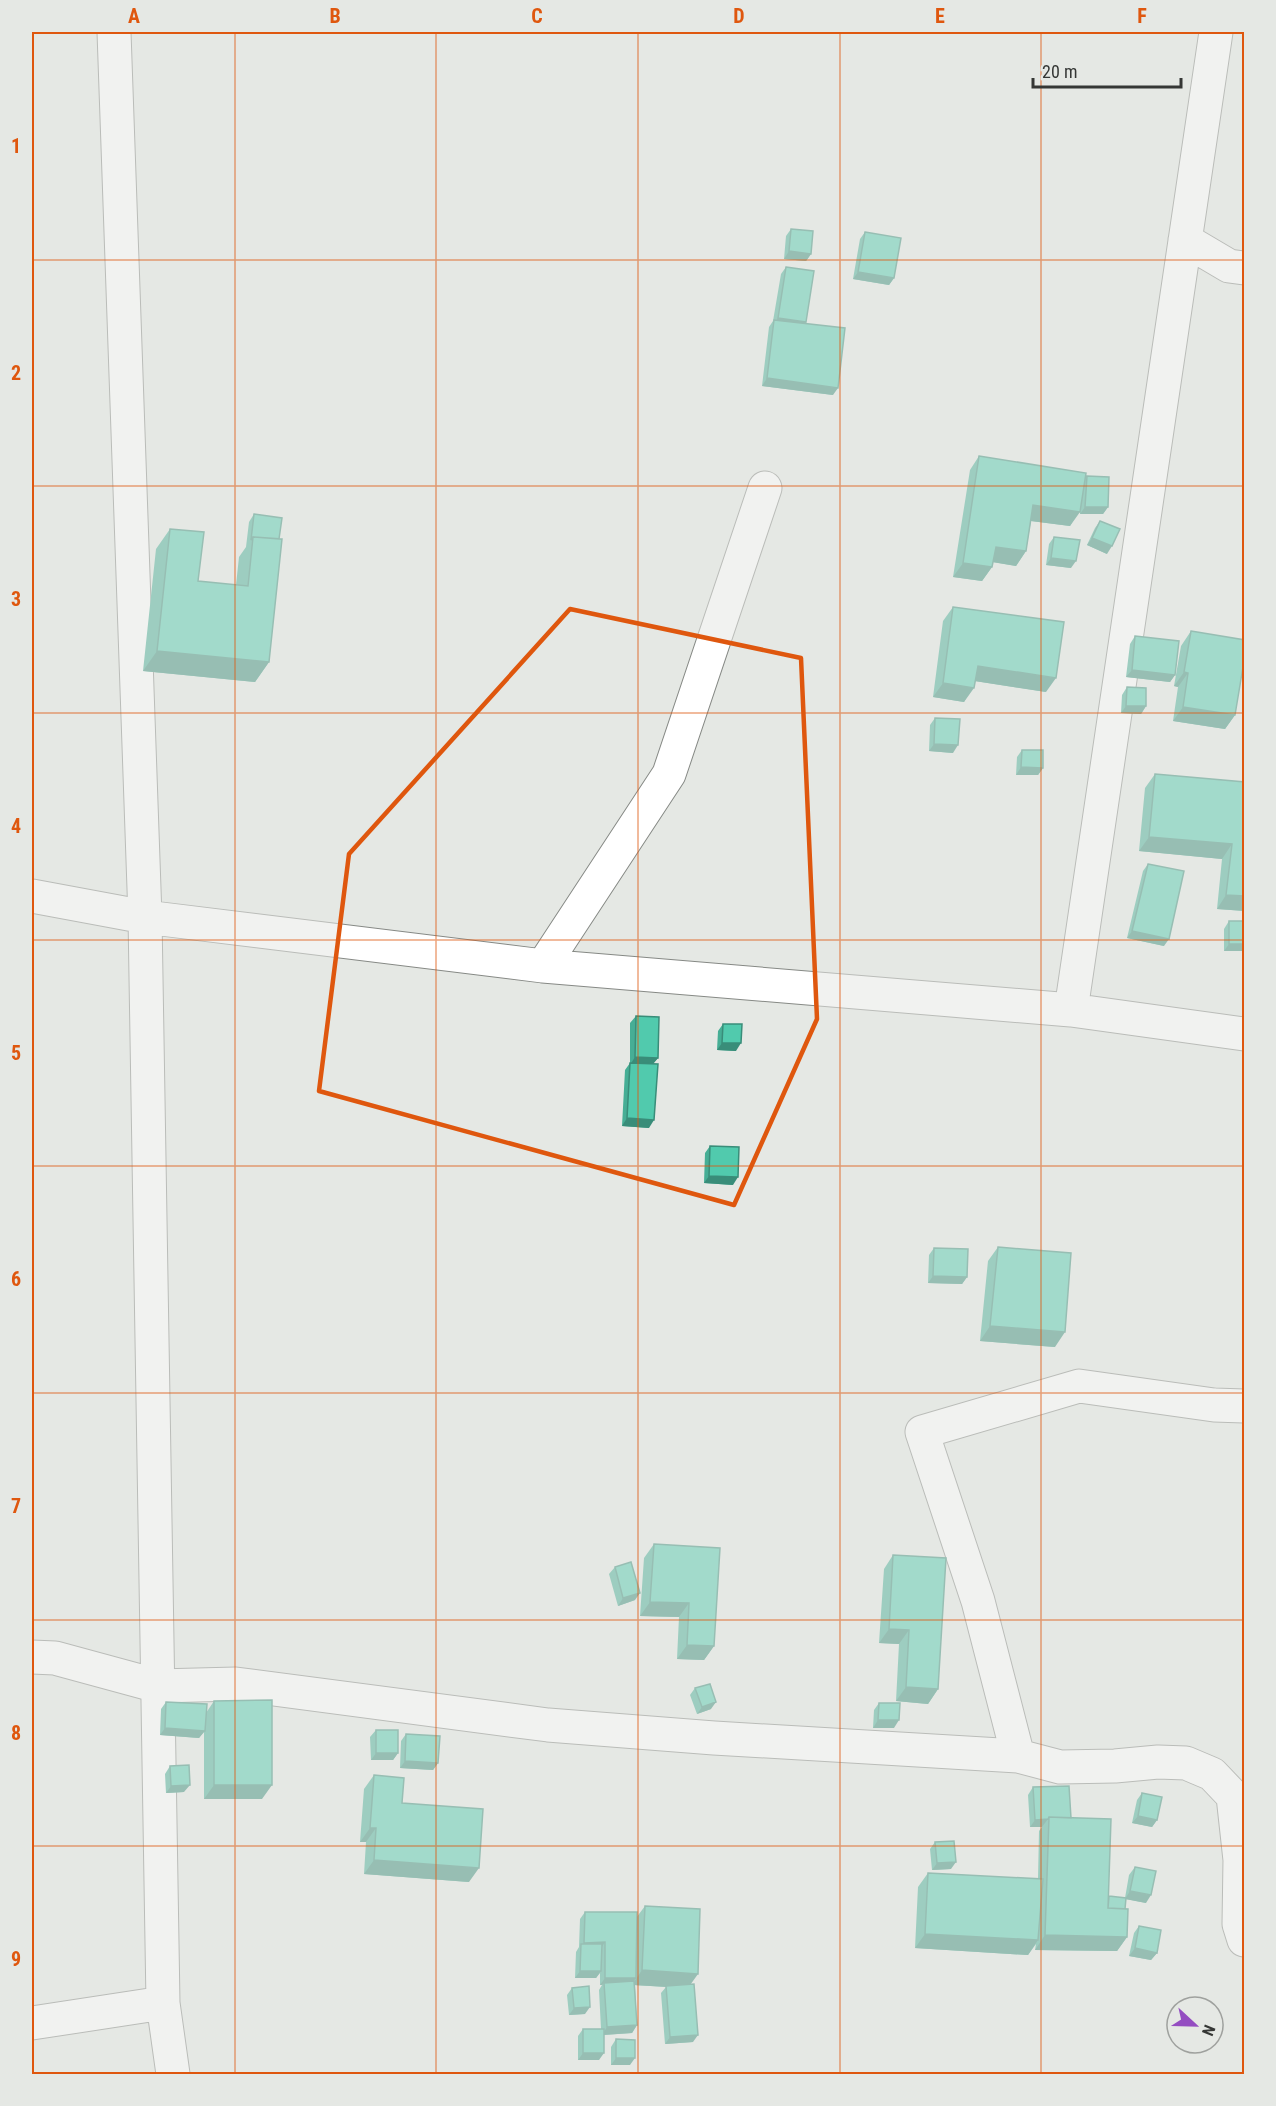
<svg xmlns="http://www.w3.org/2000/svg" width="1276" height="2106" font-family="'Roboto Condensed',sans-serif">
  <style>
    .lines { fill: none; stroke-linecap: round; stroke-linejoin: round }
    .minor-casing { stroke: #868985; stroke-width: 35 }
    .minor { stroke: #fff; stroke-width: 33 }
    .wall { fill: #46ae95 }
    .shaded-wall { fill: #398d79 }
    .building { fill: #51caad; stroke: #398d79; stroke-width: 1.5 }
    .marked { fill: none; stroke: #df570e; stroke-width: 4.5; stroke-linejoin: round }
    .grid { fill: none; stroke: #df570e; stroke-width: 1.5; stroke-opacity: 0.55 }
    .neatline { fill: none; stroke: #df570e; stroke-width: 2 }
    .grid-label { font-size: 20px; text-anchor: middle; font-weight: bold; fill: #df570e }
  </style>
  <rect width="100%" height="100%" fill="#e5e8e4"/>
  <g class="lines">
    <defs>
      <path id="minor" d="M114,32L145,917L163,2003L173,2074
        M1185,240L1229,266L1244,268
        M32,896L145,917L543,966L1071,1010L1244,1034
        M543,966L669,774L765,488
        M1071,1010L1216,32
        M1244,1406L1214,1405L1079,1386L922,1432L978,1601L1018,1756L1060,1767L1115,1766L1158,1762L1186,1763L1212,1774L1233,1796L1240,1860L1239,1924L1244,1940
        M32,1657L55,1658L158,1686L236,1684L548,1725L714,1738L1018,1756
        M32,2023L163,2003"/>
    </defs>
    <use href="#minor" class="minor-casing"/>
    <use href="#minor" class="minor"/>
  </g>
  <path class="wall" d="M791,229L811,254L806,261L784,259L786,236Z
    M865,232L894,278L889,285L853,279L860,239Z
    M786,267L806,322L805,324L833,395L762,386L769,327L773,321L781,274Z
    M979,456L1085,479L1087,476L1108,507L1103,514H1080V509L1070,526L1031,521L1026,551L1016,566L993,562L992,567L982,581L953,577L970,470Z
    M254,514L279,539L269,662L255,682L143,671L156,549L170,529L198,581L236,585L239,557L246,547L249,522Z
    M1100,521L1107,554L1087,545L1095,528Z
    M1054,537L1071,568L1046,565L1049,544Z
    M953,607L1046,692L975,681L964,702L933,697L943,621Z
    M1191,631L1235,715L1225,729L1173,721L1178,687L1174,686L1181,646Z
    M1135,636L1175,675L1170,682L1126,677L1130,644Z
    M1127,687L1146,706L1141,714L1121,713L1122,695Z
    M935,718L953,753L929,751L930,725Z
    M1022,750L1043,768L1038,775H1016L1017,757Z
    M1155,774L1245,782V911L1217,909L1222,859L1139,851L1145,788Z
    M1148,864L1164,946L1127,938L1143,871Z
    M1229,921H1245V951H1224V929Z
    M636,1016L658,1058L653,1064L649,1128L622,1126L625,1070L630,1063V1023Z
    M723,1024L736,1051L717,1050L718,1031Z
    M710,1146L733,1185L704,1183L705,1153Z
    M998,1247L1055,1347L980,1341L988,1261Z
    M934,1248L967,1277L962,1284L928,1283L929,1255Z
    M654,1544L714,1646L704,1660L677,1659L679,1617L640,1616L644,1558Z
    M893,1555L938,1689L928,1704L896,1701L899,1644L879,1643L884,1569Z
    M615,1567L635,1600L618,1606L609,1574Z
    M695,1688L711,1709L697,1714L690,1695Z
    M214,1701L262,1799H204V1731L199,1738L160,1735L161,1709L166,1702L206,1713Z
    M879,1703L894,1728H873L874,1710Z
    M376,1730L398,1753L393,1760H371L370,1737Z
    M406,1734L438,1763L433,1770L400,1768L401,1741Z
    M170,1766L184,1792L166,1793L165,1774Z
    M374,1775L402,1803L469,1882L364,1874L366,1842H360L364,1789Z
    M1033,1787L1071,1818L1109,1896L1125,1898L1129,1875L1135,1867L1146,1903L1126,1899L1125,1909L1127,1937L1117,1951L1035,1950L1036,1944L1028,1955L915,1948L918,1887L928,1873L1038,1879L1039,1831L1042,1827H1030L1028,1795Z
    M1142,1793L1157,1820L1152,1827L1132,1823L1137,1800Z
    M935,1842L951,1869L932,1870L930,1849Z
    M645,1906L691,1984L693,2042L665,2044L661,1993L666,1987L635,1985L637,2025L632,2033L604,2035L599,2060H578V2036L583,2029H601L599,1990L602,1985H600V1973L596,1978H575L576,1952L579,1947L580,1919L585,1912L636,1918Z
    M1139,1926L1157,1953L1151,1960L1129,1956L1134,1933Z
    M572,1988L585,2014L569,2015L567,1995Z
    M616,2039L630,2065H611V2047Z"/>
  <path class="shaded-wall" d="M789,251L811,254L806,261L784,259Z
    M858,272L894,278L889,285L853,279Z
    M778,318L806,322L801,330L774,324Z
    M767,378L838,388L833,395L762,386Z
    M1033,505L1080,512L1070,526L1023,520Z
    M1085,507H1108L1103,514H1080Z
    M1092,538L1112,546L1107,554L1087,545Z
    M996,547L1026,551L1016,566L986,561Z
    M1051,558L1076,561L1071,568L1046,565Z
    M963,563L992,567L982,581L953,577Z
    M157,651L269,662L255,682L143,671Z
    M978,666L1056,678L1046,692L968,680Z
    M1132,670L1175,675L1170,682L1126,677Z
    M1184,672L1188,673L1178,687L1174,686Z
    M943,683L974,688L964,702L933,697Z
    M1126,706H1146L1141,714L1121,713Z
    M1183,707L1235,715L1225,729L1173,721Z
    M934,744L958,745L953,753L929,751Z
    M1021,767L1043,768L1038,775H1016Z
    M1149,837L1232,844L1222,859L1139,851Z
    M1226,895L1245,896V911L1217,909Z
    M1132,931L1169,939L1164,946L1127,938Z
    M1229,944H1245V951H1224Z
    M722,1043H741L736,1051L717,1050Z
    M635,1057L658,1058L652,1065H630Z
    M627,1118L654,1120L649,1128L622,1126Z
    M709,1176L738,1177L733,1185L704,1183Z
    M933,1276L967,1277L962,1284L928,1283Z
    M990,1326L1065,1332L1055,1347L980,1341Z
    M640,1593L635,1600L618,1606L623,1598Z
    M650,1602L689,1603L679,1617L640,1616Z
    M889,1629L909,1630L899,1644L879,1643Z
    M687,1645L714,1646L704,1660L677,1659Z
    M906,1687L938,1689L928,1704L896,1701Z
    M716,1702L711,1709L697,1714L702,1707Z
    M878,1720H899L894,1728H873Z
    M165,1728L205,1731L199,1738L160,1735Z
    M376,1753H398L393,1760H371Z
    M405,1761L438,1763L433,1770L400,1768Z
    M190,1785L184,1792L166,1793L171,1786Z
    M214,1785H272L262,1799H204Z
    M1138,1816L1157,1820L1152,1827L1132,1823Z
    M1048,1819L1042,1827H1030L1035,1820Z
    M370,1828H376L366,1842H360Z
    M374,1860L479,1868L469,1882L364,1874Z
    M956,1862L951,1869L932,1870L937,1863Z
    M1130,1891L1151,1895L1146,1903L1125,1899Z
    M925,1934L1038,1940L1028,1955L915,1948Z
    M1045,1935L1127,1937L1117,1951L1035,1950Z
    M605,1942L600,1950L581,1948L584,1943Z
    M1135,1948L1157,1953L1151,1960L1129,1956Z
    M642,1970L698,1974L688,1988L632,1985Z
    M580,1971H601L596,1978H575Z
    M605,1978H636L631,1985L604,1983L602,1985H600Z
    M590,2007L585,2014L569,2015L574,2008Z
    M637,2025L632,2033L602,2035L607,2027Z
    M698,2035L693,2042L665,2044L670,2037Z
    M583,2053H604L599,2060H578Z
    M616,2058H635L630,2065H611Z"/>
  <path class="building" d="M791,229L813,231L811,254L789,251Z
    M865,232L901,238L894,278L858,272Z
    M786,267L814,271L806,322L778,318Z
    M774,320L845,328L838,388L767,378Z
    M979,456L1086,473L1080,512L1033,505L1026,551L996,547L992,567L963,563Z
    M1087,476L1109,477L1108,507H1085Z
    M254,514L282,518L279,539L253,537L251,540Z
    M1100,521L1120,529L1112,546L1092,538Z
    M170,529L204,532L198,581L248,586L253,537L282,539L269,662L157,651Z
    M1054,537L1080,540L1076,561L1051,558Z
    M953,607L1064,622L1056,678L978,666L974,688L943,683Z
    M1191,631L1245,640V655L1235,715L1183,707L1188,673L1184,672Z
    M1135,636L1179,641L1175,675L1132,670Z
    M1127,687L1146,688V706H1126Z
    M935,718L960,719L958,745L934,744Z
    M1022,750H1043V768L1021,767Z
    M1155,774L1245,782V896L1226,895L1232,844L1149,837Z
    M1148,864L1184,871L1169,939L1132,931Z
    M1229,921H1245V944H1229Z
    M636,1016L659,1017L658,1058L635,1057Z
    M723,1024H742L741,1043H722Z
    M630,1063L658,1064L654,1120L627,1118Z
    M710,1146L739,1147L738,1177L709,1176Z
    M998,1247L1071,1253L1065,1332L990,1326Z
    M934,1248L968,1249L967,1277L933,1276Z
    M654,1544L720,1548L714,1646L687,1645L689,1603L650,1602Z
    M893,1555L946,1558L938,1689L906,1687L909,1630L889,1629Z
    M631,1562L640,1593L623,1598L615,1567Z
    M710,1684L716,1702L702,1707L695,1688Z
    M272,1700V1785H214V1701Z
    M166,1702L207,1704L205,1731L165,1728Z
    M879,1703H900L899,1720H878Z
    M376,1730H398V1753H376Z
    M406,1734L440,1736L438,1763L405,1761Z
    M189,1765L190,1785L171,1786L170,1766Z
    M374,1775L404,1778L402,1803L483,1809L479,1868L374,1860L376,1828H370Z
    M1069,1786L1071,1818L1049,1817L1048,1819L1035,1820L1033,1787Z
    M1142,1793L1162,1797L1157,1820L1138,1816Z
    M1049,1817L1111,1819L1108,1908L1128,1909L1127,1937L1045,1935Z
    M954,1841L956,1862L937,1863L935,1842Z
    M1135,1867L1156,1871L1151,1895L1130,1891Z
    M928,1873L1043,1879L1038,1940L925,1934Z
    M1109,1896L1126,1898L1125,1909L1108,1908Z
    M645,1906L700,1909L698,1974L642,1970Z
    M585,1912H637L636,1978H605V1942L584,1943Z
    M1139,1926L1161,1930L1157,1953L1135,1948Z
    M581,1944H602L601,1971H580Z
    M634,1981L637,2025L607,2027L604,1983Z
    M694,1984L698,2035L670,2037L666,1986Z
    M589,1986L590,2007L574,2008L572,1988Z
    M583,2029H604V2053H583Z
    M616,2039L635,2040V2058H616Z"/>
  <path d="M0 0H1276V2106H0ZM570,609L801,658L817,1019L734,1205L319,1091L349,854Z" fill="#e5e8e4" fill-opacity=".55" fill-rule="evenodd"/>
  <path class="marked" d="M570,609L801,658L817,1019L734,1205L319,1091L349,854Z"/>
  <path class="grid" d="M235,32V2074M436,32V2074M638,32V2074M840,32V2074M1041,32V2074M32,260H1244M32,486H1244M32,713H1244M32,940H1244M32,1166H1244M32,1393H1244M32,1620H1244M32,1846H1244"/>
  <rect width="1276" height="2106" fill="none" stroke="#e5e8e4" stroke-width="66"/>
  <g transform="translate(1195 2025) rotate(112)"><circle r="28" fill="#e5e8e4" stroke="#9fa19e" stroke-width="1.5"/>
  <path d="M0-4.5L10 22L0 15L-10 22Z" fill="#944dc1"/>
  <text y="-9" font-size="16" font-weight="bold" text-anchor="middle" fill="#353735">N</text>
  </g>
  <path d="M1033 78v9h148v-9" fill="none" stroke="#353735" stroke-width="3"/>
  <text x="1042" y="78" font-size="18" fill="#353735" stroke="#e5e8e4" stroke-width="4.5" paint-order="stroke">20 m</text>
  <rect x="33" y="33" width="1210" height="2040" class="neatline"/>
  <g class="grid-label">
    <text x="134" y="23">A</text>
    <text x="335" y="23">B</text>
    <text x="537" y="23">C</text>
    <text x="739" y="23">D</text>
    <text x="940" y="23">E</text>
    <text x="1142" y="23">F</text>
    <text x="16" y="153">1</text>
    <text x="16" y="380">2</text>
    <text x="16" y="606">3</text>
    <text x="16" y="833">4</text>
    <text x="16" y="1060">5</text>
    <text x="16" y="1286">6</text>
    <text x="16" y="1513">7</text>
    <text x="16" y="1740">8</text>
    <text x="16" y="1966">9</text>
  </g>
</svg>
